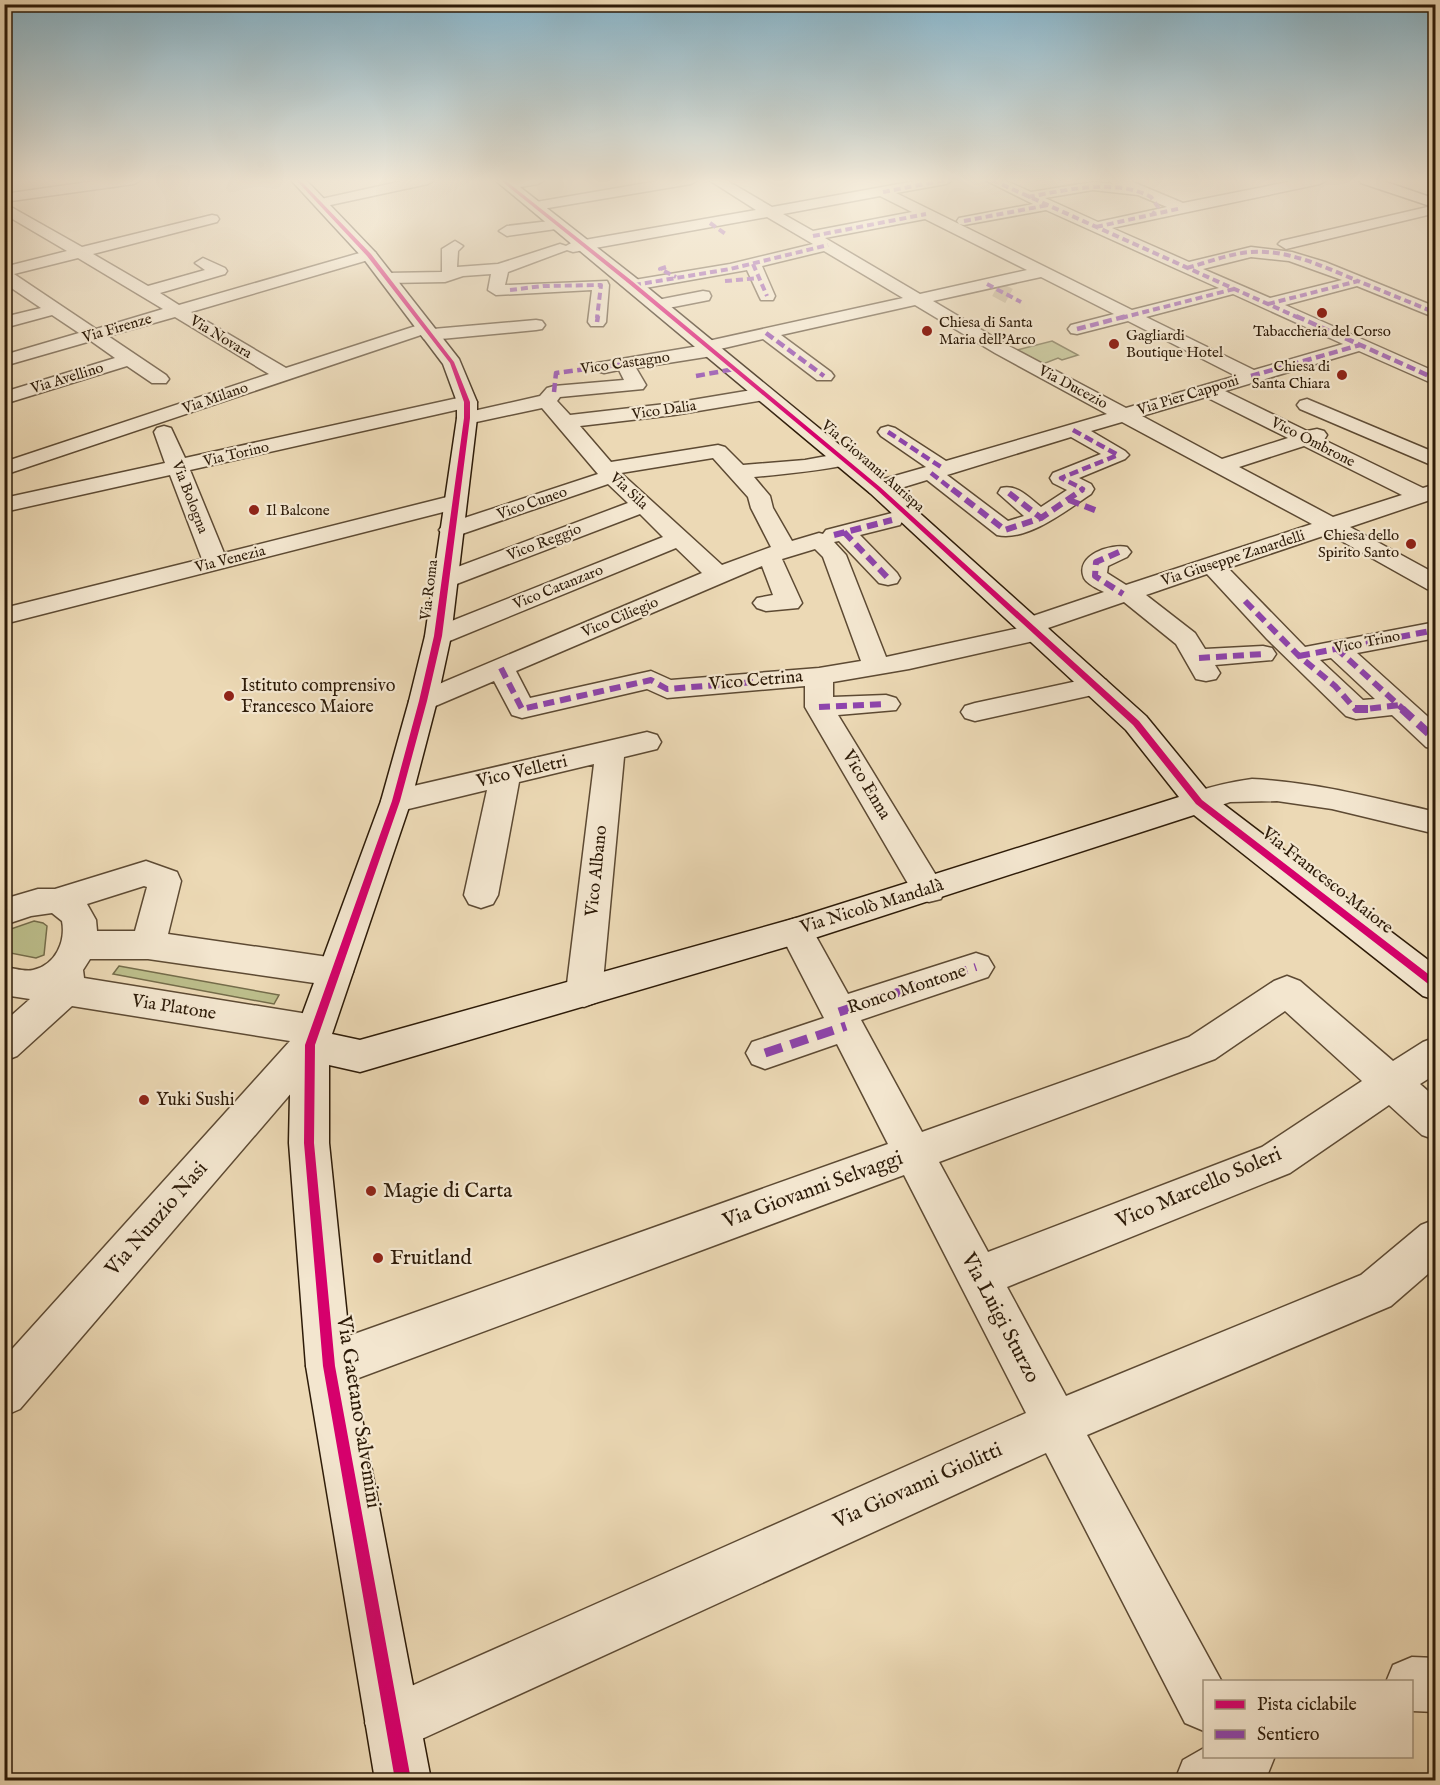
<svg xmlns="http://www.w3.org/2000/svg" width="1440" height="1785" font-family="'IM FELL English',serif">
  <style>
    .green { fill: #bcbe8b; stroke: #746c4a; stroke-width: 1.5 }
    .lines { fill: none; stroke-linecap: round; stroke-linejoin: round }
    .street-tunnel { stroke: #c6b392; stroke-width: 16; stroke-dasharray: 16 8; stroke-linecap: butt }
    .street-casing { stroke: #5d4a33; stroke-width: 3 }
    .secondary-casing { stroke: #2d1b08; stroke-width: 3 }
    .street { fill: #f3e6cf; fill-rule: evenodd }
    .secondary { fill: #f3e6cf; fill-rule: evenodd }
    .quiet-far4 { stroke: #8e44ad; stroke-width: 4; stroke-dasharray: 7 4; stroke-linecap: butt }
    .quiet-far3 { stroke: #8e44ad; stroke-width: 4.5; stroke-dasharray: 9 4.5; stroke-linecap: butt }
    .quiet-far2 { stroke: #8e44ad; stroke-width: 6; stroke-dasharray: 11 6; stroke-linecap: butt }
    .quiet-far1 { stroke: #8e44ad; stroke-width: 8; stroke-dasharray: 14 8; stroke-linecap: butt }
    .quiet { stroke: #8e44ad; stroke-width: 9; stroke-dasharray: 18 9; stroke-linecap: butt }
    .cycleway-casing { stroke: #f3e6cf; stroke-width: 4 }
    .cycleway { fill: #d6006c; fill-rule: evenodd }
    .poi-dot { fill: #8f2418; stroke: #f3e6cf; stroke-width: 2 }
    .labels { text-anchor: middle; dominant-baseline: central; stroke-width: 4.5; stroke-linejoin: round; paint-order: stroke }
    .far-poi-label { font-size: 15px; fill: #2d1b08; stroke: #f3e6cf; text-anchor: start }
    .far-street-label { font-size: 15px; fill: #2d1b08; stroke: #f3e6cf }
    .street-label { font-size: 18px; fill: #2d1b08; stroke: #f3e6cf }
    .poi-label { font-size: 18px; fill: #2d1b08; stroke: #f3e6cf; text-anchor: start }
    .near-street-label { font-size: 21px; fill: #2d1b08; stroke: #f3e6cf }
    .near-poi-label { font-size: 21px; fill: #2d1b08; stroke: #f3e6cf; text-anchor: start }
  </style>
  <rect width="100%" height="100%" fill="#ecd9b5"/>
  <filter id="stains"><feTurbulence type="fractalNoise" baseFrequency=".00333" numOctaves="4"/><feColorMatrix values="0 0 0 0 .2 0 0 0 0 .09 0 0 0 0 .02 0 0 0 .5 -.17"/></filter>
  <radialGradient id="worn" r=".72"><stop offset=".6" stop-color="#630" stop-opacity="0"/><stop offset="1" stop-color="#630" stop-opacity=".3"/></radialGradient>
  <path class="green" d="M1052,341L1078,355L1062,360L1058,358L1043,364L1017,350Z
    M34,921L43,923L47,926L44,955L36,958L5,952V931Z
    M119,966L279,995L274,1004L113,974Z"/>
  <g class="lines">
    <path class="street-tunnel" d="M996,289L1009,296"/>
    <defs>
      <path id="street" d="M102,180H141L134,184L4,202V194Z
        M407,180H435L428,184L321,207L314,203L321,199Z
        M511,180H545L538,184L508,189L501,185L503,182Z
        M664,180H698L691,184L536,210L529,206L536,202Z
        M709,180H726L772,207L921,180H953L946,184L896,193L959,224L957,221L959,218L1033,204L985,180H1004L1031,192L1093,182L1113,184L1108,180H1128L1183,203L1298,180H1327L1320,184L1112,228L1189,262L1251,247L1292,252L1325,262L1436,307V318L1357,286L1285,305L1436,372V385L1359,351L1225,391L1307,431L1317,429L1324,431L1327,435L1324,440L1423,488L1436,484V498L1350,527L1436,574V591L1427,589L1329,534L1228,568L1305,647L1436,622V638L1357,653L1436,724V749L1426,747L1392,715L1356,719L1346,716L1267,639L1207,574L1146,595L1195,633L1205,649L1263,646L1272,648L1276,654L1272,660L1215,665L1220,673L1216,679L1206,681L1196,679L1176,644L1124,602L1048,628L1051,632L1047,638L909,669L833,682V697L886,695L896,698L900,704L896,710L838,715L945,890L941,899L929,902L917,899L805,707V686L667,698L647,689L522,718L512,715L494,681L433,707L423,710L413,707L409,701L413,695L702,573L676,548L447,642L438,644L429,642L425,636L429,630L663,537L640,514L454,585L445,587L436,585L433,580L436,575L628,503L608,484L459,535L451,537L443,535L439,530L443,525L598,474L542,408L467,424L460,422L457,418L460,414L540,396L547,388L554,386L624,380L619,370L604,373L597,371L595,367L597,363L699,346L702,342L708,341L903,298L824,251L762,266L775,296L773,300H761L759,296L747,270L634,290L626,285L634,280L730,264L813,244L767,217L573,252L567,250L508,272L505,285L607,281L609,285L606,322L603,326H591L588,322L592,290L496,295L488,290L491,274L463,276L445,282L387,283L379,278L387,273L442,272V249L455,241L463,246L458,251L457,267L498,264L560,244L566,246L573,242L756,210ZM1093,190L1138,195L1167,207L1098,222L1045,198ZM880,196L912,212L813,231L783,214ZM1046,210L1219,288L1132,310L959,224L964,225ZM925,219L1027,270L920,294L825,238ZM1251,257L1289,261L1342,280L1270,298L1203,269ZM1041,277L1114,314L1071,325L1068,329L1071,333L1077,334L1128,321L1236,376L1126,408L1007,345L933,301ZM1233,294L1343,344L1254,370L1146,317ZM915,305L995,353L1107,414L946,461L895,428L888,426L881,428L878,432L881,436L926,467L870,483L867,488L870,493L878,495L927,480L997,535C1027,542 1067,510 1091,494L1094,489L1091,484L1079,478L1125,459L1129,455L1125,451L1091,431L1122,422L1312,524L1126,585L1107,573L1108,566L1127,557L1131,552L1127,547C1112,543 1074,555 1084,578C1087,584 1098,589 1104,592L1021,620L1017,625L1019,628L886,657L846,555L834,542L839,541L879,583L888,585L897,583L900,578L897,573L860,535L900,525L903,520L900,515L892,513L826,530L823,534L819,533L792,541L773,508L770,496L754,477C786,474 819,471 851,464L854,459L851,454L843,453L805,460L743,465L725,447L718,445L611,462L580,426L674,415L764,400L771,398L774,394L771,390L764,388L674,403L570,415L557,401L560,397L643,389L646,385L636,368L712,356L718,354L720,349L763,339L817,380H831L834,376L831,372L781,335ZM1206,397L1288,438L1222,459L1142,416ZM1071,437L1101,454L1053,473L1050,478L1053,483L1067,490L1041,507C1029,498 1018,484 1001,488L998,493L1024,516L1008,521L947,475ZM1304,446L1402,495L1333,517L1239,467ZM713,458L748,497L751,508L771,547L722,565L621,473ZM815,549L823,557L861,661L819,668L671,680L651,671L530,698L516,671L762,566L773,595L757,598L753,603L757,608L766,611L798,608L802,603L782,559ZM1331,658L1375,699L1363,700L1320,660Z
        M4,203L82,247L212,215L217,216L219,219L217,222L93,254L148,286L205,270L195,263L203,258L225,268L227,271L225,274L160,293L179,305L363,252H375L377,255L375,258L191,312L286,368L425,323L431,324L433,329L536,320L542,321L545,325L542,329L536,330L430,340L424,339L421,335L4,475V462L269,374L175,317L108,336L166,375L169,379L166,383H152L127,366L4,404V392L115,358L91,341L4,366V355L79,333L52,315L4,328V317L41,308L4,283V267L67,251L4,214ZM78,258L163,309L96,329L14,274Z
        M1436,205V213L1286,249L1278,244L1281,241Z
        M558,220L563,222L566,225L563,228L507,236L499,231L507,226Z
        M703,291L709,292L711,296L709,300L658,310L652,309L649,305L652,301Z
        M467,396L474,398L477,402L474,406L190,470L224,553L455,495L463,497L466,502L463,507L4,624V608L202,559L170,475L4,512V498L165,463L154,432L157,428L164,426L171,428L185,458Z
        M1307,399L1436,453V467L1300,409L1297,405L1300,401Z
        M1096,677L1106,680L1110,686L1106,692L975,721L965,718L961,712L965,706L975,703Z
        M647,732L657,735L661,742L657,749L624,757L602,992L597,1002L584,1007L571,1002L566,992L594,764L519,782L498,895L493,904L481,908L469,904L464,895L487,790L396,812L385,809L381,801L385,793L396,790Z
        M1252,779C1315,782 1375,798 1436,812V834L1332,809L1277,801L1230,802L1199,813L1188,810L1184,802L1188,794C1210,787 1229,782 1252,779Z
        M146,861L177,872L181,881L168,934L335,958L347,962L353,972L347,982L335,986L148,959H90L83,970L84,978L314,1015L327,1019L332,1030L323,1056L20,1409L4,1416V1358L290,1041L72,1006L17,1056L4,1061V1022L30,999L4,995V967C13,968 25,972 33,970C56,965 66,941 62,921L52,913L31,916L4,925V899L38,889H55ZM144,886L147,887L135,931H97L96,920L87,904Z
        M796,918L808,922L848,994L976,953L988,957L994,967L988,977L861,1020L922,1132L1189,1037L1274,981L1287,976L1300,981L1393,1061L1423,1042L1436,1037V1074L1420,1084L1436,1098V1140L1422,1135L1389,1105L1290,1173L1007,1287L1066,1396L1361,1275L1421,1225L1436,1219V1267L1391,1306L1087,1435L1222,1682H1204V1731L1185,1723L1046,1453L413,1743L393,1751L373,1743L365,1723L373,1703L1026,1413L904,1175L329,1389L313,1382L306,1366L313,1350L329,1343L888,1144L837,1044L765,1069L752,1064L746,1053L752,1042L824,1018L779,931L784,922ZM1285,1011L1362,1081L1262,1147L988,1252L939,1162L1215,1059Z
        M1412,1657L1436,1658V1712L1412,1711V1682H1386L1393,1665Z
        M1204,1748V1756H1275L1267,1776L1259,1780H1175L1183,1760Z"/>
      <path id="secondary" d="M291,180H306L375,252L459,359L477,402V418L451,636L437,701L411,801L332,1034L360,1040L796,918L1179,797L1126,730L870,493L495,180H511L636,278L886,483L1146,716L1210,794L1436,966V1000L1423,996L1194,815L796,944L360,1072L329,1065V1143L352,1366L431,1780H375L306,1366L289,1143L291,1045L381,801L409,701L425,636L457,418V402L443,364L363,258Z
        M1359,180H1380L1436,199V208L1361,183Z"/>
    </defs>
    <use href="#street" class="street-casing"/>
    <use href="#secondary" class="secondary-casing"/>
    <use href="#street" class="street"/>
    <use href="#secondary" class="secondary"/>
    <path class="quiet-far4" d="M992,180L1299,318
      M883,192L946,180
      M1028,197C1065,190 1116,178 1151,197L1158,207L1153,214
      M964,221L1048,205
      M710,223L727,235
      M1096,227L1182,208
      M813,236L926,214
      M753,264L767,296
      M666,267L660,269L676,277
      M1187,268C1208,262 1229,254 1250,252C1288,249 1324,267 1358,281
      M725,281L760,278
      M987,284L1021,302
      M634,285L730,269L828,245
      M510,290L543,286L601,285L597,318
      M1268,304L1358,281L1436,313
      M1121,318L1234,289"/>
    <path class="quiet-far3" d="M1296,316L1436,379
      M597,322L598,316
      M1077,329L1127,316
      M766,333L824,376
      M696,376L734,369
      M1251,376L1360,345
      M554,392L556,373L625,364
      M1073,430L1118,455L1061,478L1083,489L1080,491
      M888,432L944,469
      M931,473L954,491"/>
    <path class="quiet-far2" d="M952,489L1005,530L1041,518L1083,489
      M1009,493L1041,518
      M1069,500L1100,512
      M844,532L888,578
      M834,535L892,520
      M1119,552L1096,562L1095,576L1123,594
      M1245,601L1299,656L1335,686L1356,710L1400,705
      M1336,648L1404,710
      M1299,656L1436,630
      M1199,658L1263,654
      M501,668L522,709L651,680L667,689L754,682
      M819,707L886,704"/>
    <path class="quiet-far1" d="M1355,709H1368
      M1402,709L1436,740
      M912,988L976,967"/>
    <path class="quiet" d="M839,1012L917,986
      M765,1053L846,1026"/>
    <defs>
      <path id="cycleway" d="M296,180H300L371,254L454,362L470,402V418L442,636L427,701L400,801L315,1045L314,1143L335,1366L411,1780H395L323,1366L304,1143L305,1045L392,801L419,701L434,636L464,418V402L450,363L367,256Z
        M500,180H505L632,281L880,487L1139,721L1202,800L1436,980V990L1196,804L1133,725L876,489L628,283Z"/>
    </defs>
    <use href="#cycleway" class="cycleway-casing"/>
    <use href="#cycleway" class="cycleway"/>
  </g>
  <linearGradient id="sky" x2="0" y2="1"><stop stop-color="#88b7ce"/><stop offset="0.42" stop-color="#f6eede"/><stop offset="1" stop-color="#f6eede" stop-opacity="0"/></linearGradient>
  <rect width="1440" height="430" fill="url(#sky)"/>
  <g class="poi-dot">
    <circle cx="1322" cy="313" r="6"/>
    <circle cx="927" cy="331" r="6"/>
    <circle cx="1114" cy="344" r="6"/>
    <circle cx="1342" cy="375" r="6"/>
    <circle cx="254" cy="510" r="6"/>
    <circle cx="1411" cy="544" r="6"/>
    <circle cx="229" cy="696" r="6"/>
    <circle cx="144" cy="1100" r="6"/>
    <circle cx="371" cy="1191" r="6"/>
    <circle cx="378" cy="1258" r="6"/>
  </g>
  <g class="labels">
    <g class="far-poi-label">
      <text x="939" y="322">Chiesa di Santa<tspan x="939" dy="17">Maria dell'Arco</tspan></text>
      <text x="1322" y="331" text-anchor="middle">Tabaccheria del Corso</text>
      <text x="1126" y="335">Gagliardi<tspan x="1126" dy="17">Boutique Hotel</tspan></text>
      <text x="1330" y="366" text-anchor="end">Chiesa di<tspan x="1330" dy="17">Santa Chiara</tspan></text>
      <text x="266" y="510">Il Balcone</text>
      <text x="1399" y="535" text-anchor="end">Chiesa dello<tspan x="1399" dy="17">Spirito Santo</tspan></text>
    </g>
    <g class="far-street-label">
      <text transform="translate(117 328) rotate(-16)">Via Firenze</text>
      <text transform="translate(221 337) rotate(31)">Via Novara</text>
      <text transform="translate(625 363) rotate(-8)">Vico Castagno</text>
      <text transform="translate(67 378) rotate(-17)">Via Avellino</text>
      <text transform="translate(1073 387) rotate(28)">Via Ducezio</text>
      <text transform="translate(1188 395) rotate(-17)">Via Pier Capponi</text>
      <text transform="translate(215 398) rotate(-19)">Via Milano</text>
      <text transform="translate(664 410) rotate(-8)">Vico Dalia</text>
      <text transform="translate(1313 442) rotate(27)">Vico Ombrone</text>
      <text transform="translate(236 454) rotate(-13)">Via Torino</text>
      <text transform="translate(873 466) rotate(41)">Via Giovanni Aurispa</text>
      <text transform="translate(629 491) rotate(43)">Via Sila</text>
      <text transform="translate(190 497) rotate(69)">Via Bologna</text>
      <text transform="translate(532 503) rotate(-19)">Vico Cuneo</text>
      <text transform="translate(544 542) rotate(-21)">Vico Reggio</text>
      <text transform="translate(1233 558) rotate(-18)">Via Giuseppe Zanardelli</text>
      <text transform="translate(230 559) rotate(-14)">Via Venezia</text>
      <text transform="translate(558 587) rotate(-22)">Vico Catanzaro</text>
      <text transform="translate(429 590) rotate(-83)">Via Roma</text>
      <text transform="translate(620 617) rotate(-23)">Vico Ciliegio</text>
      <text transform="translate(1367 642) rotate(-11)">Vico Trino</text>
    </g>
    <g class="street-label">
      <text transform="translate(756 681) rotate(-5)">Vico Cetrina</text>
      <text transform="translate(522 772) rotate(-13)">Vico Velletri</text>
      <text transform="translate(866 785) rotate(59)">Vico Enna</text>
      <text transform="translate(597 871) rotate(-84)">Vico Albano</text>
      <text transform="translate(1327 881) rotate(38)">Via Francesco Maiore</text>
      <text transform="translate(872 907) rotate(-17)">Via Nicolò Mandalà</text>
      <text transform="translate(907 990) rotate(-18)">Ronco Montone</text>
      <text transform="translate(174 1008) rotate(9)">Via Platone</text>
    </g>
    <g class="poi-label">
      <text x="241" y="686">Istituto comprensivo<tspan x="241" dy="21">Francesco Maiore</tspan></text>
      <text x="156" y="1100">Yuki Sushi</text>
    </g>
    <g class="near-street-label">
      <text transform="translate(1199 1188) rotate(-23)">Vico Marcello Soleri</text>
      <text transform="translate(813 1190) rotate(-20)">Via Giovanni Selvaggi</text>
      <text transform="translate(157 1219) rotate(-49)">Via Nunzio Nasi</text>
      <text transform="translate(1000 1318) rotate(62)">Via Luigi Sturzo</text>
      <text transform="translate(358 1412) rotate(81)">Via Gaetano Salvemini</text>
      <text transform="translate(918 1486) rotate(-24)">Via Giovanni Giolitti</text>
    </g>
    <g class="near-poi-label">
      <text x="383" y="1191">Magie di Carta</text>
      <text x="390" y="1258">Fruitland</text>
    </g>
  </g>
  <rect width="1440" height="1785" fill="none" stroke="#ecd9b5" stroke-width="24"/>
  <rect x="6" y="6" width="1428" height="1773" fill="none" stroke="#2d1b08" stroke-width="3"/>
  <rect x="12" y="12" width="1416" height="1761" fill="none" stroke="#2d1b08" stroke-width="1.5"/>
  <rect x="1203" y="1680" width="210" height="78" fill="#f3e6cf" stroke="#a4957f" stroke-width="1.5"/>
  <rect x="1215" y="1700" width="30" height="9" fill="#d6006c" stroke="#a4957f" stroke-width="1.5"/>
  <text x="1257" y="1710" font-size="18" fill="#2d1b08">Pista ciclabile</text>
  <rect x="1215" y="1730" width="30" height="9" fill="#8e44ad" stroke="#a4957f" stroke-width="1.5"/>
  <text x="1257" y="1740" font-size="18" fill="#2d1b08">Sentiero</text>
  <rect width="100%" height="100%" filter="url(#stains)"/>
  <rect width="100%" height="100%" fill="url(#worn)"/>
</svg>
